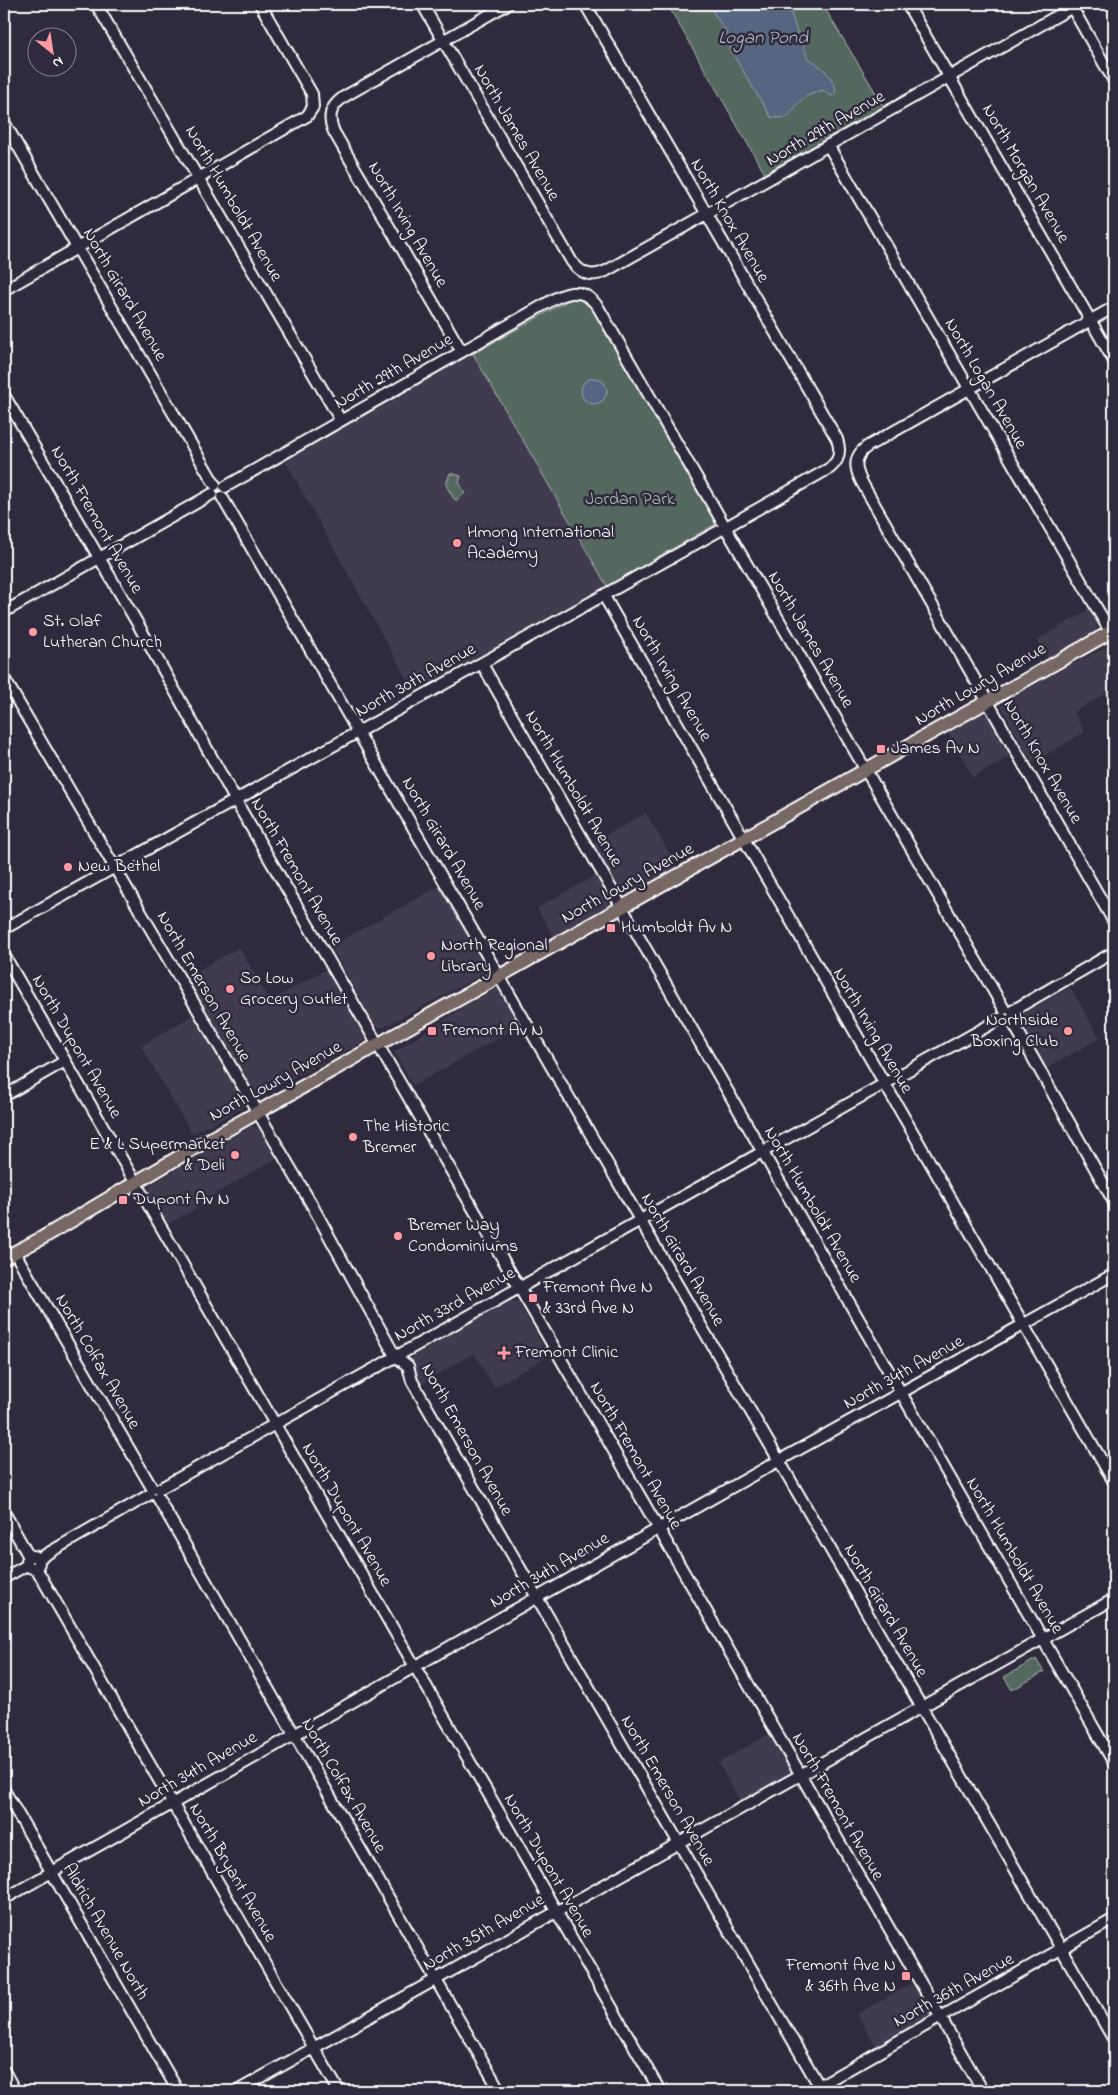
<svg xmlns="http://www.w3.org/2000/svg" width="1118" height="2095" font-family="'Indie Flower',sans-serif">
  <style>
    .built { fill: #403a50 }
    .green { fill: #556861; stroke: #aab4b0 }
    .water { fill: #566681; stroke: #9aa3b3 }
    .lines { fill: none; stroke-linecap: round; stroke-linejoin: round }
    .minor-casing { stroke: #fff; stroke-width: 14 }
    .major-casing { stroke: #fff; stroke-width: 16 }
    .minor { stroke: #2f2a3d; stroke-width: 10 }
    .major { stroke: #776864; stroke-width: 12 }
    .poi-dot { fill: #ff9aa2; stroke: #2f2a3d; stroke-width: 2 }
    .labels { text-anchor: middle; dominant-baseline: central; stroke-width: 5; stroke-linejoin: round; paint-order: stroke }
    .street-label { font-size: 18px; fill: #fff; stroke: #2f2a3d }
    .park-label { font-size: 18px; fill: #b2bbb8; stroke: #2f2a3d }
    .poi-label { font-size: 18px; fill: #fff; stroke: #2f2a3d; text-anchor: start }
    .water-label { font-size: 19px; font-style: italic; fill: #b3bac6; stroke: #2f2a3d }
  </style>
  <rect width="100%" height="100%" fill="#2f2a3d"/>
  <filter id="ink" filterUnits="userSpaceOnUse"><feTurbulence type="fractalNoise" baseFrequency=".02" numOctaves="2"/><feDisplacementMap in="SourceGraphic" scale="10" xChannelSelector="R" yChannelSelector="G"/><feConvolveMatrix kernelMatrix="1 2 1 2 8 2 1 2 1" color-interpolation-filters="sRGB"/></filter>
  <g filter="url(#ink)">
    <path class="built" d="M473,354L607,586L414,692L285,461Z
      M1090,609L1098,624L1095,632L1049,659L1037,640Z
      M1111,647L1114,650V689L1074,712L1085,732L1032,763L1001,706L1005,701L1065,668L1105,648Z
      M981,714H988L992,718L1013,755L973,777L948,733Z
      M646,813L678,868L635,890L625,892L621,890L593,842Z
      M596,875L609,898V906L606,909L554,937L537,908Z
      M441,885L489,969L487,972L384,1027H378L374,1024L331,946Z
      M239,947L270,1001L328,968L365,1037L364,1041L256,1097L186,977Z
      M1070,987L1100,1038L1047,1068L1018,1018L1021,1015Z
      M493,988H498L503,992L522,1025L413,1086L394,1052Z
      M193,1015L245,1100L242,1108L192,1134L141,1046Z
      M251,1126L259,1128L277,1158L198,1204L199,1207L168,1224L148,1190L150,1185Z
      M510,1301L519,1303L549,1356L494,1387L474,1353L422,1384L409,1362L412,1356Z
      M769,1734L788,1764L790,1773L741,1802L718,1763Z
      M912,1983L921,1999L932,2011V2015L929,2019L877,2048L857,2014Z"/>
    <path class="green" d="M667,4H822L885,108L765,174Z
      M577,299L584,300L589,304L699,495L704,497L716,517L714,525L607,586L473,354L569,300Z
      M450,473L461,476L459,482L465,493L457,500L454,499L446,485Z
      M1036,1659L1044,1672L1012,1690L1004,1677Z"/>
    <path class="water" d="M708,4H787C792,14 794,24 798,35C801,44 806,48 807,58C820,64 835,78 836,92L832,96L822,90C814,94 806,95 800,101C789,113 793,120 771,117L732,53L726,32Z
      M581 391a13 13 0 1 1 26 0a13 13 0 1 1-26 0Z"/>
    <g class="lines">
      <defs>
        <path id="minor" d="M96,4L341,421
          M422,4L572,262C582,274 591,278 606,271L1078,4
          M907,4L1114,361
          M1070,4L1114,81
          M4,122L215,485
          M828,145L1114,638
          M4,290L307,116L313,107L312,94L260,4
          M1114,307L868,446C850,458 856,473 865,488L1114,922
          M462,352L334,132C326,115 332,104 347,95L508,4
          M4,395L139,626L241,810L551,1342L983,2091
          M225,487L556,298C573,290 586,290 598,307L1004,1009
          M222,497L1114,2040
          M604,596L1114,1482
          M4,612L212,494
          M482,664L1114,1763
          M4,678L312,1205L395,1356L408,1366L412,1381L822,2091
          M4,929L726,527L830,468C840,460 841,451 837,439L585,4
          M4,955L660,2091
          M1012,1011L1114,952
          M1011,1019L1114,1202
          M4,1096L65,1061
          M15,1253L152,1488
          M159,1489L1002,1018
          M158,1498L500,2091
          M4,1512L29,1557
          M27 1562a6 6 0 1 1 12 0a6 6 0 1 1-12 0Z
          M38,1559L149,1495
          M36,1568L339,2091
          M4,1578L27,1565
          M4,1790L178,2091
          M4,1899L771,1465L1114,1274
          M4,2071L15,2091
          M237,2091L1114,1599
          M810,2091L1114,1919"/>
        <path id="major" d="M4,1258L42,1238L196,1147L1114,630"/>
      </defs>
      <use href="#minor" class="minor-casing"/>
      <use href="#major" class="major-casing"/>
      <use href="#minor" class="minor"/>
      <use href="#major" class="major"/>
    </g>
  </g>
  <g class="poi-dot">
    <circle cx="457" cy="543" r="5"/>
    <circle cx="33" cy="632" r="5"/>
    <rect x="876" y="744" width="10" height="10" rx="2.5"/>
    <circle cx="68" cy="867" r="5"/>
    <rect x="606" y="923" width="10" height="10" rx="2.5"/>
    <circle cx="431" cy="956" r="5"/>
    <circle cx="230" cy="989" r="5"/>
    <rect x="427" y="1026" width="10" height="10" rx="2.5"/>
    <circle cx="1068" cy="1031" r="5"/>
    <circle cx="353" cy="1137" r="5"/>
    <circle cx="235" cy="1155" r="5"/>
    <rect x="118" y="1195" width="10" height="10" rx="2.5"/>
    <circle cx="398" cy="1236" r="5"/>
    <rect x="528" y="1293" width="10" height="10" rx="2.5"/>
    <path d="M501.5 1345.5h5v5h5v5h-5v5h-5v-5h-5v-5h5z"/>
    <rect x="901" y="1971" width="10" height="10" rx="2.5"/>
  </g>
  <g class="labels">
    <g class="street-label">
      <text transform="translate(826 129) rotate(-30)">North 29th Avenue</text>
      <text transform="translate(516 133) rotate(60)">North James Avenue</text>
      <text transform="translate(1025 174) rotate(60)">North Morgan Avenue</text>
      <text transform="translate(233 204) rotate(60)">North Humboldt Avenue</text>
      <text transform="translate(729 221) rotate(60)">North Knox Avenue</text>
      <text transform="translate(407 225) rotate(60)">North Irving Avenue</text>
      <text transform="translate(124 295) rotate(60)">North Girard Avenue</text>
      <text transform="translate(394 372) rotate(-30)">North 29th Avenue</text>
      <text transform="translate(985 384) rotate(60)">North Logan Avenue</text>
      <text transform="translate(96 520) rotate(60)">North Fremont Avenue</text>
      <text transform="translate(810 640) rotate(60)">North James Avenue</text>
      <text transform="translate(671 679) rotate(60)">North Irving Avenue</text>
      <text transform="translate(416 681) rotate(-29)">North 30th Avenue</text>
      <text transform="translate(981 685) rotate(-30)">North Lowry Avenue</text>
      <text transform="translate(1042 762) rotate(60)">North Knox Avenue</text>
      <text transform="translate(573 789) rotate(60)">North Humboldt Avenue</text>
      <text transform="translate(443 844) rotate(60)">North Girard Avenue</text>
      <text transform="translate(296 872) rotate(60)">North Fremont Avenue</text>
      <text transform="translate(628 884) rotate(-29)">North Lowry Avenue</text>
      <text transform="translate(203 987) rotate(60)">North Emerson Avenue</text>
      <text transform="translate(872 1031) rotate(60)">North Irving Avenue</text>
      <text transform="translate(76 1047) rotate(60)">North Dupont Avenue</text>
      <text transform="translate(276 1082) rotate(-29)">North Lowry Avenue</text>
      <text transform="translate(812 1205) rotate(60)">North Humboldt Avenue</text>
      <text transform="translate(682 1260) rotate(60)">North Girard Avenue</text>
      <text transform="translate(455 1305) rotate(-29)">North 33rd Avenue</text>
      <text transform="translate(97 1362) rotate(60)">North Colfax Avenue</text>
      <text transform="translate(904 1373) rotate(-29)">North 34th Avenue</text>
      <text transform="translate(466 1440) rotate(61)">North Emerson Avenue</text>
      <text transform="translate(635 1456) rotate(60)">North Fremont Avenue</text>
      <text transform="translate(346 1515) rotate(60)">North Dupont Avenue</text>
      <text transform="translate(1014 1556) rotate(60)">North Humboldt Avenue</text>
      <text transform="translate(550 1571) rotate(-30)">North 34th Avenue</text>
      <text transform="translate(885 1611) rotate(60)">North Girard Avenue</text>
      <text transform="translate(198 1770) rotate(-30)">North 34th Avenue</text>
      <text transform="translate(343 1786) rotate(60)">North Colfax Avenue</text>
      <text transform="translate(667 1791) rotate(60)">North Emerson Avenue</text>
      <text transform="translate(837 1807) rotate(60)">North Fremont Avenue</text>
      <text transform="translate(548 1866) rotate(60)">North Dupont Avenue</text>
      <text transform="translate(232 1873) rotate(60)">North Bryant Avenue</text>
      <text transform="translate(105 1932) rotate(60)">Aldrich Avenue North</text>
      <text transform="translate(484 1933) rotate(-30)">North 35th Avenue</text>
      <text transform="translate(954 1991) rotate(-29)">North 36th Avenue</text>
    </g>
    <g class="park-label">
      <text x="630" y="500">Jordan Park</text>
    </g>
    <g class="poi-label">
      <text x="467" y="533">Hmong International<tspan x="467" dy="21">Academy</tspan></text>
      <text x="43" y="622">St. Olaf<tspan x="43" dy="21">Lutheran Church</tspan></text>
      <text x="891" y="749">James Av N</text>
      <text x="78" y="867">New Bethel</text>
      <text x="621" y="928">Humboldt Av N</text>
      <text x="441" y="946">North Regional<tspan x="441" dy="21">Library</tspan></text>
      <text x="240" y="979">So Low<tspan x="240" dy="21">Grocery Outlet</tspan></text>
      <text x="1058" y="1021" text-anchor="end">Northside<tspan x="1058" dy="21">Boxing Club</tspan></text>
      <text x="442" y="1031">Fremont Av N</text>
      <text x="363" y="1127">The Historic<tspan x="363" dy="21">Bremer</tspan></text>
      <text x="225" y="1145" text-anchor="end">E &amp; L Supermarket<tspan x="225" dy="21">&amp; Deli</tspan></text>
      <text x="133" y="1200">Dupont Av N</text>
      <text x="408" y="1226">Bremer Way<tspan x="408" dy="21">Condominiums</tspan></text>
      <text x="543" y="1288">Fremont Ave N<tspan x="543" dy="21">&amp; 33rd Ave N</tspan></text>
      <text x="515" y="1353">Fremont Clinic</text>
      <text x="896" y="1966" text-anchor="end">Fremont Ave N<tspan x="896" dy="21">&amp; 36th Ave N</tspan></text>
    </g>
    <g class="water-label">
      <text x="763" y="38">Logan Pond</text>
    </g>
  </g>
  <rect width="1118" height="2095" fill="none" stroke="#2f2a3d" stroke-width="20"/>
  <rect x="10" y="10" width="1098" height="2075" fill="none" stroke="#fff" stroke-width="2" filter="url(#ink)"/>
  <g transform="translate(52 52) rotate(150)"><circle r="24" fill="#2f2a3d" stroke="#827f8b"/>
  <path d="M0-4L9 19L0 12L-9 19Z" fill="#ff9aa2"/>
  <text y="-8" font-size="14" font-weight="bold" text-anchor="middle" fill="#ffffff">N</text>
  </g>
</svg>
